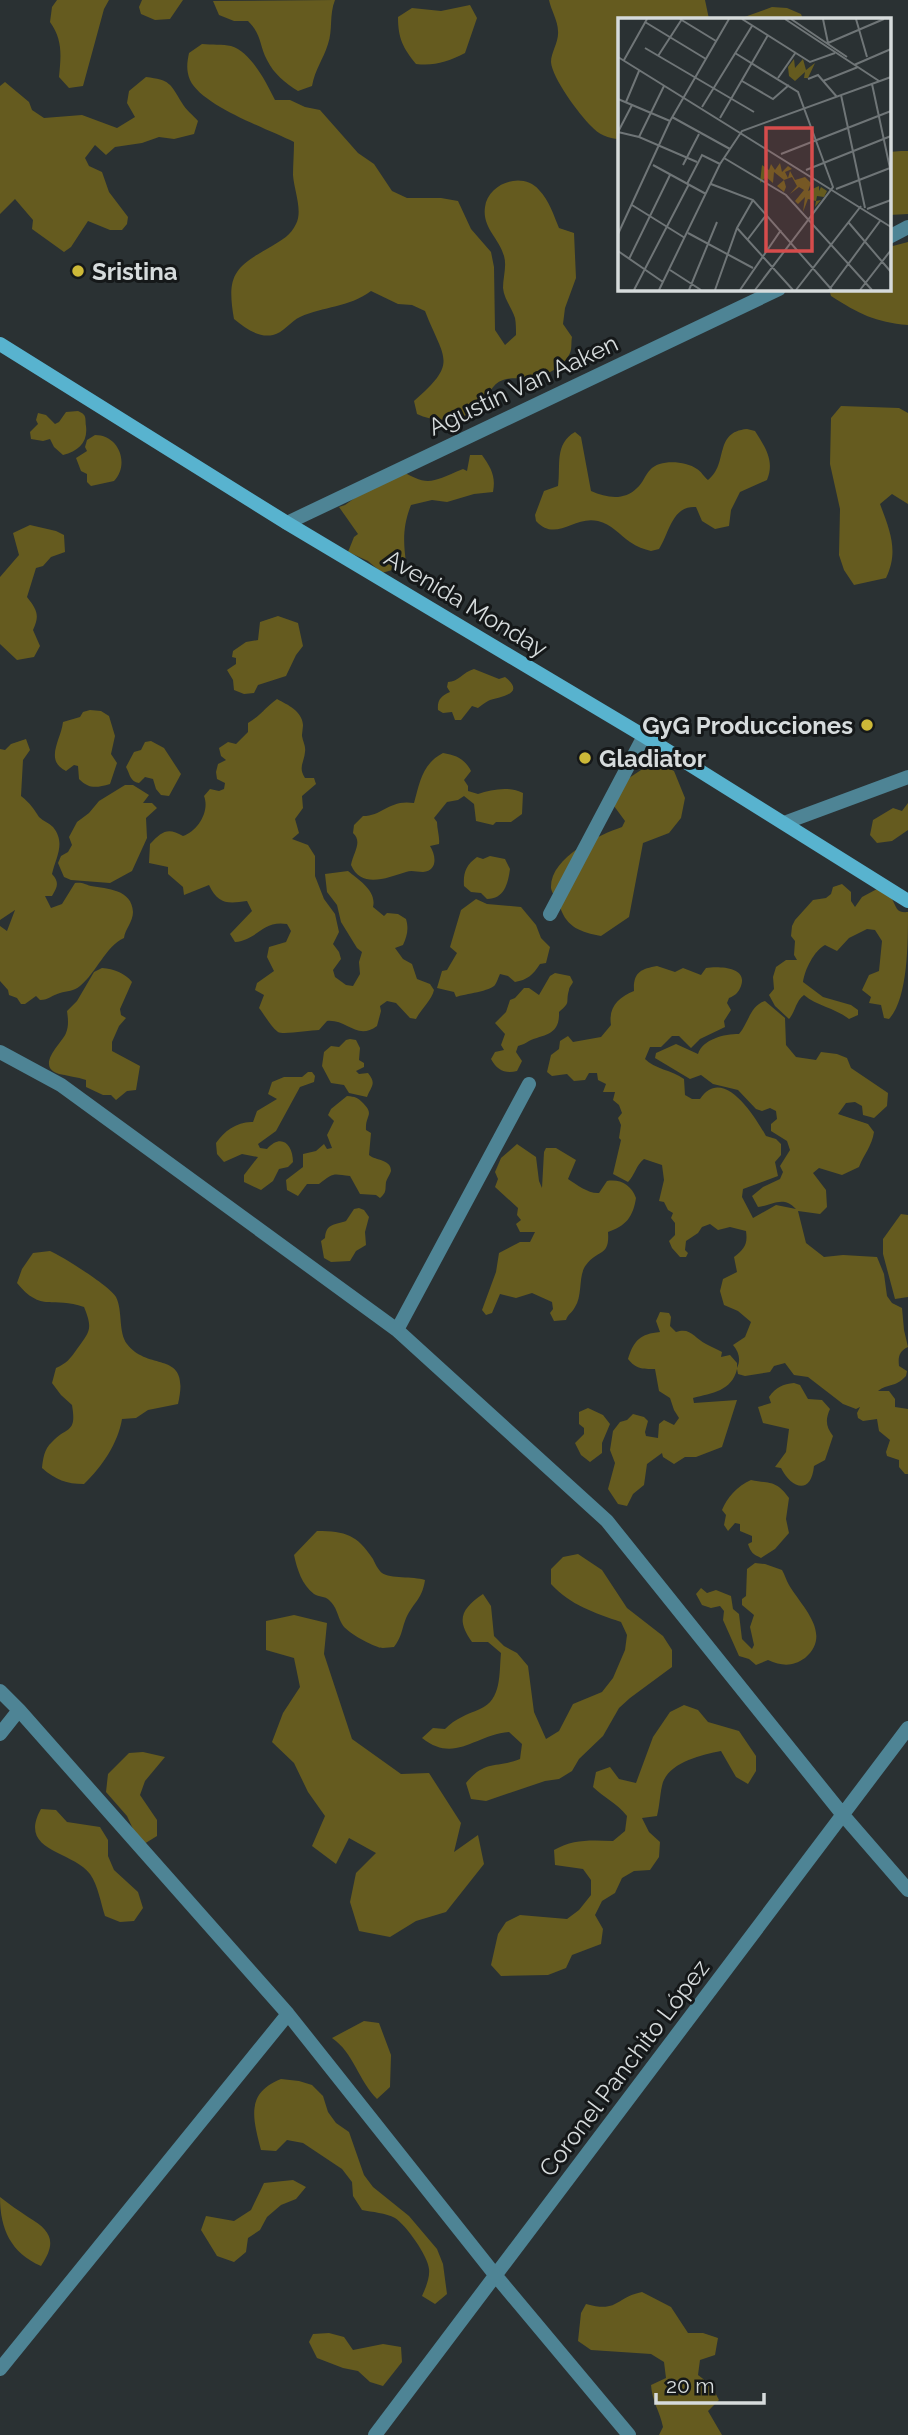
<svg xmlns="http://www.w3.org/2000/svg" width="908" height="2435" font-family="Raleway,sans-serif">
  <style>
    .forest { fill: #655b1f }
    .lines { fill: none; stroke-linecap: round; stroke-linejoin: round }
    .street { stroke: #4e8495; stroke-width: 14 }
    .secondary { stroke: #58b3cf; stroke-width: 14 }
    .poi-dot { fill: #cdb938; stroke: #151819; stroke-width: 2.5 }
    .labels { text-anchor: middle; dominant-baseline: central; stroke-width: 6; stroke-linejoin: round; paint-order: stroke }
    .poi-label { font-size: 24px; font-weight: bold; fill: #d6dbdc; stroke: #151819; text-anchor: start }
    .street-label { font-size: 24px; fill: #d6dbdc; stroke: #151819 }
    .inset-road { fill: none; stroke: #6f7577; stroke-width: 2 }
    .view { fill: #d64c4c; fill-opacity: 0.15; stroke: #d64c4c; stroke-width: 3.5 }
    .inset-edge { fill: none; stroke: #d6dbdc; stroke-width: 3.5 }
  </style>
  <rect width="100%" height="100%" fill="#2a3133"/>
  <path class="forest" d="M57,0H109L104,9L83,86L69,88L59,77C61,56 63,40 50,22L52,7Z
    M142,0H183L170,19L155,20L141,14L139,7Z
    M335,0C329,15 333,30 328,44C323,60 315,69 312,86L298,91C285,83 274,74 267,60C259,45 262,35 248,21H234L219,15L213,1Z
    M549,0H705L709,19H619V139C609,139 598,134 591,126C579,114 552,78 551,62C551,52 559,42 558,31C558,21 551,10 549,0Z
    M470,5L477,18L465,53C447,62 435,66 416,64C403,48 398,38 398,17L412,8L441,11Z
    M772,7L787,8L801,14L803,19H739Z
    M202,44C211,45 223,44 231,46C251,52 266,82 275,100H290L305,107L320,110L358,153L374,164L392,191L407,198H441L458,201L471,229L491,252L494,267L495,330L505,345L516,335C516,330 516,323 515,318C512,308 504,299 503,288C503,277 507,266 504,256C499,238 482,228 485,207C488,183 523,171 539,190C549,200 554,216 559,228L574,233L576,278L565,308L563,324L572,337C571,342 572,349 570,353C564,367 544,377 530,378C522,379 510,377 503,380C491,384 489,396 482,404C467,421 437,424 417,414L414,401C459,362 444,360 425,311L412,305L398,304L371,291C348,308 324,306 300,317C291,321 283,333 273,335C258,338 245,328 234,319C226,274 235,267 272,246C282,240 291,235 296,224C303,211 294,190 293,175C293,165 294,153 294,142C268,129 202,106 190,80C186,70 187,63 189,53Z
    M146,77C170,80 170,83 182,103C186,110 193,115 198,121L194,134L174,139L159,137L142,143L115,147L106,155L95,145L85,158L89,166L102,172L109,192L128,217L127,224L122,230H110L88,221L71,247L64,252L32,229L33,220L15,199L0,214V86L5,82L29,102L32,110L44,118L82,115L117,128L135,117L127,103L129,91Z
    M901,151H908V214L889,215V152Z
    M908,242V325C875,322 859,314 831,296L829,289H889V247Z
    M841,406L899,408L908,413V504L892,494L880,504C890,531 899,551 886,578L854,585L844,570L839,555L840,509L830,464L831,418Z
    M78,411C87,415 85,417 86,426C88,442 79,451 63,455L54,447L50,439L43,441L31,439L30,432L38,424L36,420L38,413L46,415L55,424L59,422L66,412Z
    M747,429L755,431C765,447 775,461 767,480L740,492L731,510L729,526L715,529L702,521L696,507C672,505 669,534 659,549L651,551C644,549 637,547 630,542C620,535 611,524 598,521C574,515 556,543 536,521L535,515L544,491L558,486C561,466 554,444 575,432L581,437L591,491C607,498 624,501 637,488C643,483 645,475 650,470C660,459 685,461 697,469C701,471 704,477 708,480C729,464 713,432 747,429Z
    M95,435C119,435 130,464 114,481L91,486L87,482V474L81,471L76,458L87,451L85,447L87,440Z
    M470,455H482C491,468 496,476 493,492L474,494L447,502L432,500L411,505C403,525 403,541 406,562L402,567L382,573L368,561L348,552L354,537L358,534L339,507L345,505L396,468C429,487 429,483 463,469L467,471Z
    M30,525L56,531L64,535L65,552L51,557L43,566L36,568L27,597C37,610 40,615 33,630L40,646L34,657L17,660L0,644V577L19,555L13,533Z
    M278,616L298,623L303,646L296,655L286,676L258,685L254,693L244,694L234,690L233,680L227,670L236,664V658L232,657L233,651L246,642L258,640L260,622Z
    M474,669L499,679L505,677C528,695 497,697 488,701C484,703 481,706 478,708L472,706L461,720H455L452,712L443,713L438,710C437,700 441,696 450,692L447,687L448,682C458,682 463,672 474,669Z
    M277,699C288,705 302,711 303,725C303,727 302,734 302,736C303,742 306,746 305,752C304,763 298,767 305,778H314L316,784L302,796L303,808L295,819L299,833L292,839L308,845L315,856V876L324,899L335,914L339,932L333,944L339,952L341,959L333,970L335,977L346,985L353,986L360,974L359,962L362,952L357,948L341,922L337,905L327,892L325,874L348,871C359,880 377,891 373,907L384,916L387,913L398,914L406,919C409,929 407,936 403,945L395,948L403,959L412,964L417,979L430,984L434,990C432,1000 421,1009 416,1019L410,1018L396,1003L387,1001L380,1006L381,1011L377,1026C357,1041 347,1019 327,1021L319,1030C310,1030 283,1035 278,1032C271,1027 264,1014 259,1008L264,995L255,990L257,983L274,971L267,957L269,947L286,942L291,931L287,924C262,920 258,940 235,942L230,934L252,911L247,901C227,904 218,904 209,885L184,895L183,887L168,874V867L149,863L150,844C162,831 168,827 183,836C198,831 210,811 204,796L210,789L219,791L224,789L225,783L217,779L216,772L218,764L226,760L221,756L219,748L228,742L236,744L248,732V723C260,716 266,707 277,699Z
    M90,710L101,711L109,716L115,736L111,754L117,763L110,784C96,788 89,789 79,779L78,766L74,765L66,771C44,760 61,740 63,722L80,717L83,712Z
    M26,739L30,750L23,760L21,796C31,804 33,808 39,817C43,821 49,823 53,827C66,843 56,857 52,874C60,883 57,887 52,896H45L51,908L62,904L75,883C82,882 84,884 91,886C107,889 132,889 133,912C133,922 125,929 124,938C105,947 97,972 80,986C74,991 67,991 60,993C52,995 49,1000 40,1000L36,996L25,1004H21L17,998L9,995L8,990L0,981V926L7,931L15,910L0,920V749L5,750L11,744Z
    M151,741L164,748L181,774L169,796L161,795L156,789L153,779L145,777L139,783C130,782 130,774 126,767L134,752L141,750L145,742Z
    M443,753C456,755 465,759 471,771L464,780L468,786V791L478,794C492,789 510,786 523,793L522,814L511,822H496L493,825L476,821L474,804L464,796L458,800L447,802L434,818L437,822C437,829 440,838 439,844L430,846C436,855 438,871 423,872C416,872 412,870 406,872C387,878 361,889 351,865C353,853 363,842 353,833L354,825L363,816C383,816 389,799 414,803C420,782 422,764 443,753Z
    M647,766H664L674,771L685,798L681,818L669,833L643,843L629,917L601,936C581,932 567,928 560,907C558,901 552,894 551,888C550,857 599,835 622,827L625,821L614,806L617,786Z
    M125,785H133L149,795L143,803H152L157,808L146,818L147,838L132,871L110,883L71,880L64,877L58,863L61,856L68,852L72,845L69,837L77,822L89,813L99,801Z
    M908,803V830L892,841L877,843L870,835L873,820L893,808L902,811Z
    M490,856L505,859L510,869C508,884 504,899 487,899L481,893L471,892L464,886C463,873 466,865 477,857L483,859Z
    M842,884L851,892V901L855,907L862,897L877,889C882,892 889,895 892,899C897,908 896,913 908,912C908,943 908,999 889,1019L884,1018L881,1005L869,1003L871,997L862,990L869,975L879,971L882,941L875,930L867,929L849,938L837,951L825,945C814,951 805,969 803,982L823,997L851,1005L858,1010V1015L849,1019C835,1008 817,1006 804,995C795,1002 796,1011 789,1019L775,1006L769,995L774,989L773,977L776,967L786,960H797L794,955L795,941L791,936L792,926L795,920L813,900L826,898L831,894L833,887Z
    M476,899L487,904L521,907L536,925L541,938L550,947L546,963L540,964C533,975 527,980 515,982L508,976L500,974C498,978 497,982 495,985C491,991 465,994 456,997L454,992L437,988L442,971L447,970L457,953L450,947L461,910Z
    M657,966L675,972L683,968L701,975L706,968C719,966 748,967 741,986C738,993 736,995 729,998L727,1003L731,1010L724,1021L725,1027L700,1039L691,1048L679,1036H672L661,1047H650L645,1059C654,1069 672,1070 684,1079L685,1095L692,1099H700C723,1064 756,1118 766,1136L776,1139L781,1144V1155L775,1162L778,1176L743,1189L742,1197L753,1218L776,1205L796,1209C783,1195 773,1205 758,1207L752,1196L763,1187L780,1179L783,1172L780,1166L790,1150L787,1141L771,1131V1124L777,1119L776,1111L770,1108L762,1111L756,1109L738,1090L713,1084L701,1075L690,1079L655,1058L656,1053L676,1044L698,1054C703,1039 724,1034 739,1034C749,1022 750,1006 765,1001L785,1018L786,1045L796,1057L816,1060L821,1052L837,1054L847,1058L851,1068L888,1093L887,1106L874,1118L863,1115L862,1106L855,1102L846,1103L838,1114L868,1124L874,1132C872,1146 864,1154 859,1167L842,1175L819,1168L813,1173L826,1190L827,1207L820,1214L798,1211L806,1243L824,1257L843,1255L877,1257L884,1274L887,1296L892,1303L902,1308L904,1330L908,1347C899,1351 898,1357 899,1366L907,1371L906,1376C895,1388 888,1383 878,1391H889L895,1399V1407L908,1409V1474H905L899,1467V1460L887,1456L886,1452L890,1440L879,1431L877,1419L863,1421L858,1418L857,1413L860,1407L856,1409L843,1404L808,1377L794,1375L785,1363L774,1366L770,1372L745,1376L738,1374L737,1369C732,1391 712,1393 693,1398L694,1403L737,1400L722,1447L696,1457H685L674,1464L663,1457L662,1453L647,1464L644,1485L633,1494L627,1506L618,1504L608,1489L615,1463L610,1450L613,1431L620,1422L627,1420L633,1414L644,1417L648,1421L645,1432L646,1436L658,1438L659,1424L664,1420L674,1425L679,1418L674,1410L670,1398L659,1391L655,1369C642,1369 636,1369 628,1359C634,1340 640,1334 660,1332L656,1321L660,1312L669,1313L671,1317L670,1326L676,1332C691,1327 694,1338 706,1344C711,1347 717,1349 722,1352L721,1357L730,1355L737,1363V1368C741,1360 739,1352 733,1345L745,1337L751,1322L738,1311L724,1305L720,1291L723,1279L737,1272L734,1257C744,1249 748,1245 746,1231L730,1227L718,1230L710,1224L702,1227L698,1233L686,1241L685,1250L688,1253L686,1257H680L672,1248L669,1241L675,1235V1223L671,1218L673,1213L668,1210L664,1202L659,1201L664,1180L662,1165L644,1159C636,1165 635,1175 628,1182L613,1174L621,1140L619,1138L621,1125L618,1118L622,1113L619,1105L613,1100L615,1092H603L606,1084L598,1080L597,1073H589L585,1080L574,1081L567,1074L552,1076L547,1072L551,1055L559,1049L560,1041L568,1036L573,1042L601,1037L611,1025C608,1007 619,997 634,991C633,972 641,969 657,966Z
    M102,968C114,969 125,973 132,982L120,1009L121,1015L126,1018L119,1026L112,1042V1051L140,1066L136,1090L127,1091L116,1100L111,1095H103L86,1087V1080C77,1077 68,1076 59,1074C34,1066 63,1042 66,1033C69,1026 68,1018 67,1011L77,1001L94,972Z
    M555,973L570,976L573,982C572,985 569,987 569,990C565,1003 572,1001 559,1012C560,1036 544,1034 529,1041C526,1043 522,1045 518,1046L516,1052L522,1061L517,1071C505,1074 497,1070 491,1059L495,1052L504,1050L501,1045L505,1034L495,1023L506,1012L510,1000L515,998L524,988H529L539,995L550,976Z
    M350,1039L356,1040L360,1048L359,1060L364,1063V1067L356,1071L359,1074L368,1073C377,1084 371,1086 367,1097L349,1093L344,1085L331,1083L322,1066L324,1052L331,1046L339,1047L346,1040Z
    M308,1072H312L315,1076L314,1082L300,1087L276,1131L258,1144L260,1148L267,1149C281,1133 293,1144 293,1162L288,1167L279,1169L273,1181L261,1190L244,1182V1175L258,1157L242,1154L224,1162L217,1154L216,1143C224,1131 238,1121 253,1122L257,1111L277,1099L268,1094L272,1082L284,1077H302Z
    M347,1096C356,1097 357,1097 363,1103C375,1115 365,1115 366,1130L371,1133L369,1155C376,1161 391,1159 391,1171C390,1175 387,1178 386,1182C385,1190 387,1192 380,1198L376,1195L360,1194L350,1176C333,1174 334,1172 319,1184H307L298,1196L287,1190L286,1180L303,1167V1154L316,1151L324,1144L327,1149L332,1148L327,1135L334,1121L328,1115L331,1109Z
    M517,1144L536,1157L539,1181L542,1188L544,1152L546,1148H556L576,1160L568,1179C577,1185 589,1194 599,1193L607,1181C621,1179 631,1185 636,1198C633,1217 626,1226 608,1232C610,1257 598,1249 586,1265C578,1275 583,1295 575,1307C572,1313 568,1314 566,1320L554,1321L550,1313L553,1309L552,1302L532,1293L516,1298L500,1294L492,1313L486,1315L482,1310L496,1272L499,1253L520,1242H530L535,1232H520L516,1224L521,1220L517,1215L518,1208L495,1187L498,1179L495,1172L501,1158Z
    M359,1208L364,1210L369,1217L365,1232L366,1245L356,1251L350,1261L331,1262L324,1258L321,1241L325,1238C326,1223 335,1225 346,1221L354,1209Z
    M901,1214L908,1215V1297L895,1299L883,1254V1239Z
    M50,1251C62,1256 111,1287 116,1297C123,1311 118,1332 127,1344C149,1373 191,1348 178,1404L148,1410L136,1418L122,1419C118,1443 102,1467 84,1484C66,1484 56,1480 42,1468C43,1459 44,1449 52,1442C67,1426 77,1434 72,1405L61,1395L52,1383L56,1368C67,1363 70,1359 77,1349C90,1331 93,1329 84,1307C53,1296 41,1313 17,1283L22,1269L33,1253Z
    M794,1383L800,1385L808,1399L822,1400L830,1409C825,1420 826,1427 833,1436L825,1460L814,1466C811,1496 791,1488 781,1468L775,1467L786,1452L789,1429L763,1423L758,1407L771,1403L769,1397C776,1387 783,1384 794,1383Z
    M588,1408L603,1415L610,1424L602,1443V1453L590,1462L581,1455L575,1443L584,1434V1428L579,1424V1412Z
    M751,1480C771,1484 776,1480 789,1498L786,1519L789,1533L775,1549L761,1558C753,1554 751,1553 748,1544L752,1542V1536L740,1531V1524L735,1523L728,1531L724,1525L726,1515L722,1510C727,1498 737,1486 751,1480Z
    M317,1531C346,1531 357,1535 373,1559C375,1563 378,1570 382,1573C390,1579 413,1576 425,1580C422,1601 411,1604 405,1621C401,1632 402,1636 394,1647C389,1647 382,1649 378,1647C369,1644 346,1632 342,1624C337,1615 337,1607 329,1600C325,1596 319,1597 314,1594C302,1585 297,1569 294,1555Z
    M578,1554L602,1570L627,1608L663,1636L672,1650V1667L630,1698L619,1708L603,1736L579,1759L572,1771L559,1779L545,1781L486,1801L471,1799L466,1783C486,1759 495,1769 520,1759L522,1744L509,1732C474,1735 455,1764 422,1738L433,1728L445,1729C456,1718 466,1715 480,1709C502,1700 499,1673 501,1653L488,1642H472C456,1620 461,1609 483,1594L491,1606L494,1636L504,1646L517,1653L528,1666L534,1712L546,1739L559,1731L573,1704L602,1692L613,1678L625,1650L627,1635L621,1622C595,1613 570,1605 551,1584V1569L563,1557Z
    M755,1563L765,1564L782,1570C785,1575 786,1580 789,1585C802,1607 833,1634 805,1658C792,1667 782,1666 768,1660L756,1665L749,1659L739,1656L723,1620L724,1611L720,1606L711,1608L702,1605L696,1594L701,1588L707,1593L716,1590L731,1596L733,1609L739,1614L742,1639L752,1649L754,1645L750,1627L754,1615L742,1605V1599L746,1596L747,1569Z
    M294,1615L327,1623L324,1654L352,1739L401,1774L429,1773L461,1823L454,1852L478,1835L484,1864L446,1912L416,1921L390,1937L359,1931L350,1902L356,1873L376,1853L349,1838L336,1864L312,1846L325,1816L308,1792L294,1763L272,1742L283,1713L300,1687L294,1658L266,1650V1621Z
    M684,1705L698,1710L708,1722L739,1731L756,1756V1771L748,1784L736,1777L721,1751C701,1755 671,1762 663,1782C660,1792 660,1804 657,1816L642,1818L649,1832L660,1842L659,1857L650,1870L634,1871L622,1878L615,1893L602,1901L595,1915L603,1929L601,1944L572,1955L566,1968L548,1975L501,1976L491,1965L498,1934L506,1922L520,1915L567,1919L579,1910L591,1895V1880L583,1869L555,1865L554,1850C573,1839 591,1840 613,1841L625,1831L627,1816C617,1803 604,1798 593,1787L596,1772L610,1767L619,1779L636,1783L653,1737L670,1712Z
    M143,1752L165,1757L145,1781L140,1795L157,1820V1836L144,1844L133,1829L127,1816L106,1792L108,1774L129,1753Z
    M41,1809L56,1810L67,1822L100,1827L108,1840V1856L114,1870L138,1892L143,1908L134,1921L120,1922L105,1916C101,1904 98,1885 90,1874C72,1850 17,1852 41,1809Z
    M364,2021L379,2023L391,2055L390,2087L377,2099C358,2080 354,2053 332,2038Z
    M281,2079L299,2081L312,2085L323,2096L328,2112L336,2123L349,2132L364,2175L373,2187L409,2216L437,2249L443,2264L447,2294L435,2304L422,2296C426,2287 430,2278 429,2269C428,2256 406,2225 395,2218C386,2213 372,2212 362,2210L353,2196L352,2182L342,2169L303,2143L287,2140L276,2151L261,2150C253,2119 245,2093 281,2079Z
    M293,2180L306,2187L296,2199L281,2205L267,2217L260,2230L248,2238L246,2252L234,2262L217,2256L201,2230L206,2216L234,2221L251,2210L264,2183Z
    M0,2197C9,2204 19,2211 28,2217C52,2231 57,2242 41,2266C11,2253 0,2229 0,2197Z
    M642,2292L671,2307L688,2333H703L718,2338L715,2355L700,2360L698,2375L711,2385L719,2400L708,2411L722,2435H659L663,2427C660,2412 652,2401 651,2385L666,2378L664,2362L651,2354L591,2350L578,2341L581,2313L586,2304C619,2313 614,2298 642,2292Z
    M329,2333L344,2337L353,2350L383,2344L401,2347L402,2362L383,2386L370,2382L358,2371L343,2368L317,2358L309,2342L313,2334Z"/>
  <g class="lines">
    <path class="street" d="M889,237L908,227
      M287,523L779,289
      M784,823L908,777
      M550,914L644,736
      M0,1052L61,1085L397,1330L607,1521L843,1815L908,1890
      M397,1330L529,1084
      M0,1691L19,1710L288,2014L496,2276L629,2435
      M0,1734L19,1710
      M0,2369L288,2014
      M375,2435L908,1728"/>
    <path class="secondary" d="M0,344L287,523L644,736L908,901"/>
  </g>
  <g class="poi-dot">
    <circle cx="78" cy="271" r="7"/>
    <circle cx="867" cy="725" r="7"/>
    <circle cx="585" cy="758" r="7"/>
  </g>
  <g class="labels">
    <g class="poi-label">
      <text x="92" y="271">Sristina</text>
      <text x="853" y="725" text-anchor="end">GyG Producciones</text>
      <text x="599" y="758">Gladiator</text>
    </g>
    <g class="street-label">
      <text transform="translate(523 385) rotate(-25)">Agustín Van Aaken</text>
      <text transform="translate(466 603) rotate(31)">Avenida Monday</text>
      <text transform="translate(624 2068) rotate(-53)">Coronel Panchito López</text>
    </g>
  </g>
  <g transform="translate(618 18)">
    <rect width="273" height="273" fill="#2a3133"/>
    <path d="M176,41L177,50L185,41L188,52L197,45L190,60H186L187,54L177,63L171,58L170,49ZM162,145L164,154L170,148L174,151L167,154L170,160L172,153L177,162L187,159L193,165L190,173L201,168V173L203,169L209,173L206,179L199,178L198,183L203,182L197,189L198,183L190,181L185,194L187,179L180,186L177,183L186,172L181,169L172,176L179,168L174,159L166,162L168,169L166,174L159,168L166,162L156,154L155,165L148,159L142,165L144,147L151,152L153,146L157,152Z" fill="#655b1f"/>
    <path class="inset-road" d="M62,1L98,23M124,1L192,44L217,35M167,1L261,63M173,1L229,39M205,1L210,25M238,1L249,39M27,4L88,41M210,25L266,1M27,30L136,94M117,35L180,74L215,169L137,272M40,38L64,1M0,39L273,209M6,42L29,1M236,47L273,31M160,60L178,34M190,61L200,57L219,79M124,63L155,81L171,67M205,63L240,49M254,66L273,155M46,68L21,119L79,144M223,77L247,190M0,81L52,103M8,84L21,53M84,89L134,8M54,99L112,131M102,100L150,17M0,114L14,87M0,114L21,119M163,136L273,93M106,140L168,177L254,272M35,147L88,176M65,147L81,116M188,152L273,118M69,166L84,137L102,146M93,166L135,182L214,272M218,171L272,150M14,187L67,220M249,191L273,182M231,205L273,254M119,210L175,272M70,215L135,250M0,216L52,103L111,1M130,221L149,196M0,233L45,264M11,241L52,157M52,252L83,272M16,272L71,166M41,272L102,146L124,113L273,59M71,272L99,204M97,272L119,210L135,182M122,272L163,212M178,272L243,188M211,272L262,203M242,272L273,232"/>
    <path class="view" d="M148,110H194V233H148Z"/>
    <rect width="273" height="273" class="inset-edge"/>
  </g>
  <path d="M656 2393v10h108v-10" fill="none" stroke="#d6dbdc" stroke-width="3.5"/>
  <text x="666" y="2393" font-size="21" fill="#d6dbdc" stroke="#151819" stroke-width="5" paint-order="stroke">20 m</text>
</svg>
